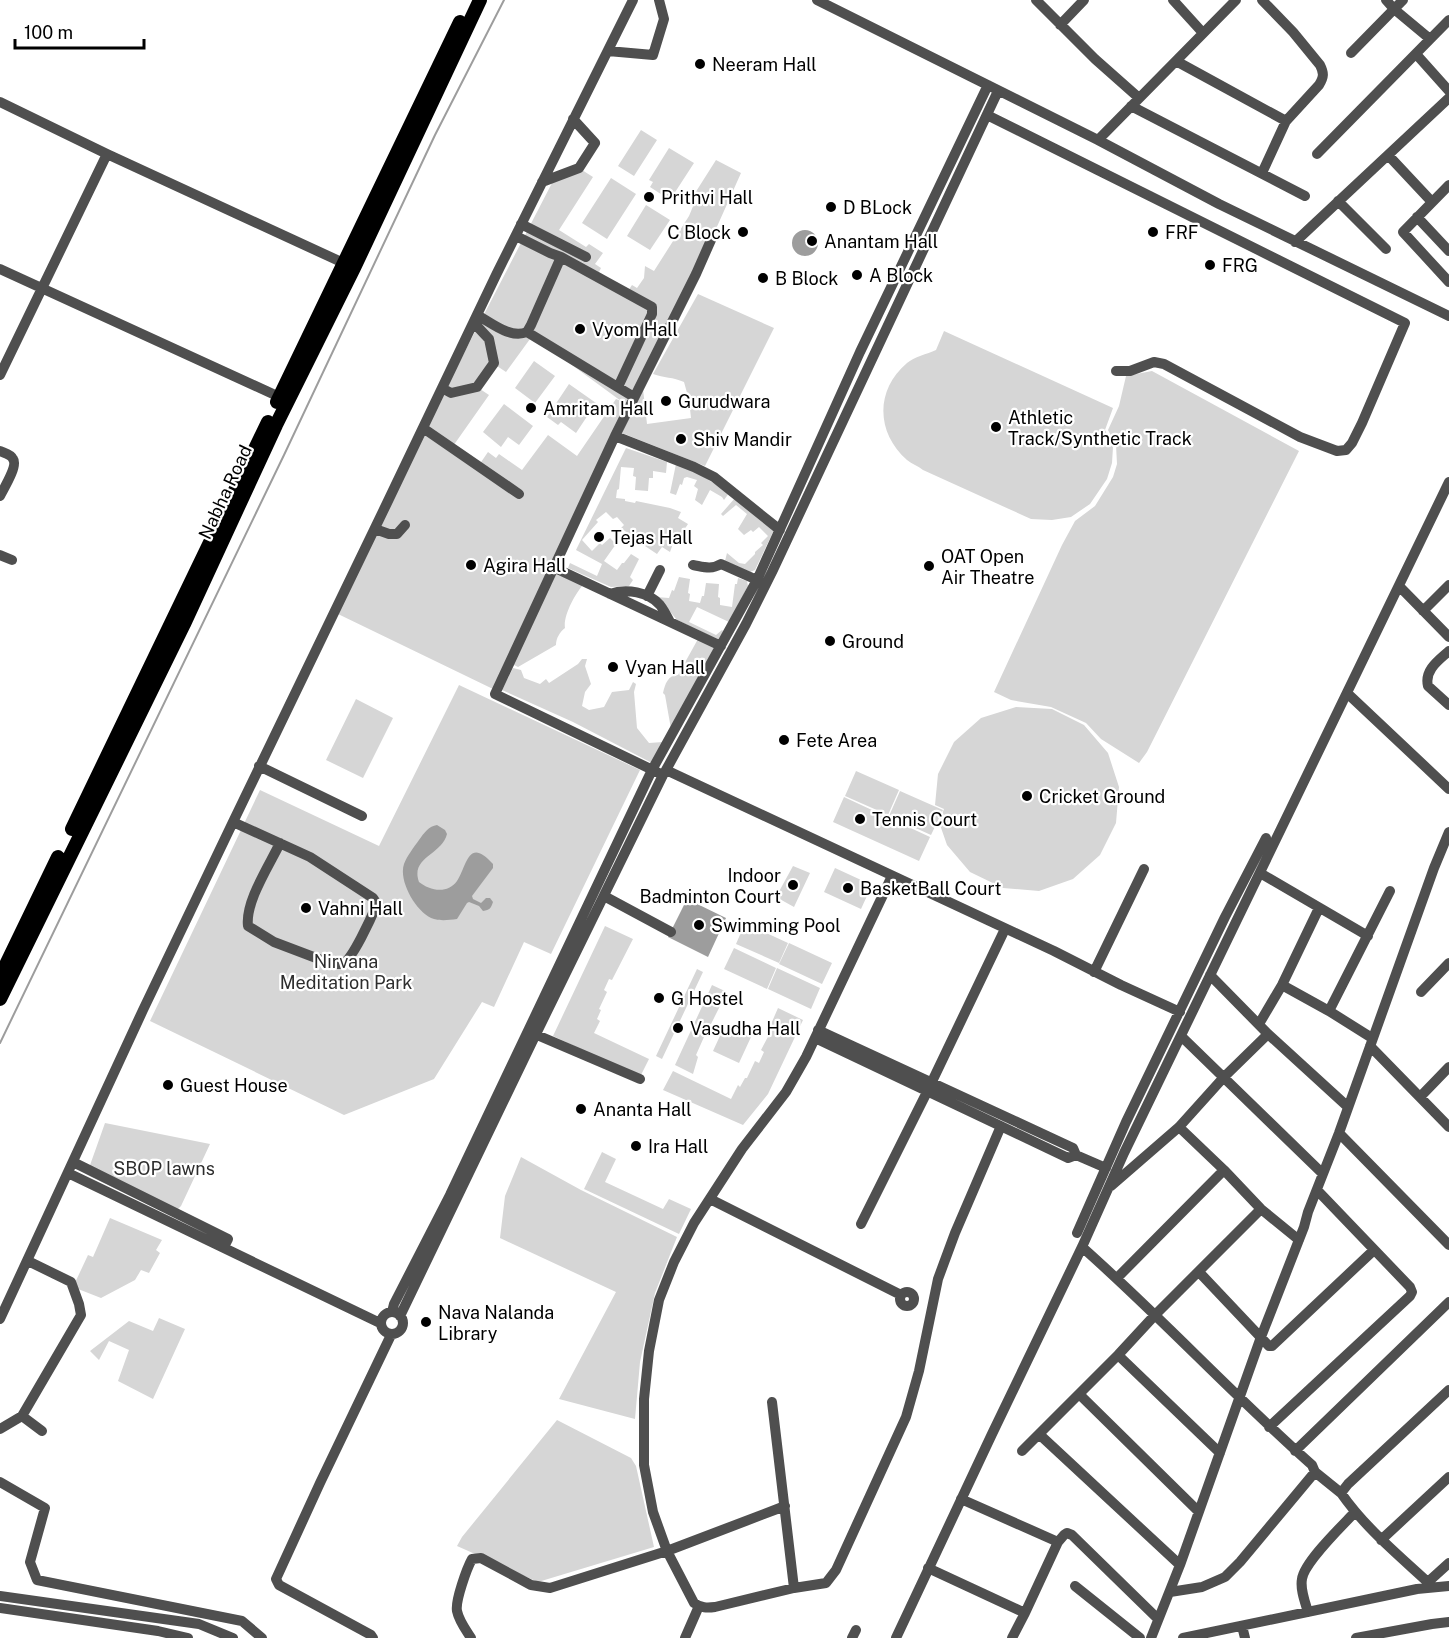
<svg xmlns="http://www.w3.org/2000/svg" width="1449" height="1638" font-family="'Public Sans',sans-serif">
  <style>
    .green { fill: #d6d6d6; fill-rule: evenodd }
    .water { fill: #9d9d9d }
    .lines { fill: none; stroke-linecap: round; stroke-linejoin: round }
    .stream { stroke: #9d9d9d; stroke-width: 2 }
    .minor { stroke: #4f4f4f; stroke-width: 10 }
    .major { stroke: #000; stroke-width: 14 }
    .poi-dot { fill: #000; stroke: #fff; stroke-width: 2 }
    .labels { text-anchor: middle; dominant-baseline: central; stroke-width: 4.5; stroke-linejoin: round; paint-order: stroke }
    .poi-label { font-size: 18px; fill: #000; stroke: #fff; text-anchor: start }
    .street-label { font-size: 18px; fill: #000; stroke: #fff }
    .park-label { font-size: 18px; fill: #2d2d2d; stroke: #fff }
  </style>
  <rect width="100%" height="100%" fill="#fff"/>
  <path class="green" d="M641,130L657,140L634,176L618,166Z
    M669,148L694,163L670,200L650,187L653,182L649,180Z
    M716,160L741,173L711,240L493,689L338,614L449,382L552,183L582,170L593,177L559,230L586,247L589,244L603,253L595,264L601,268L599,272L628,291L632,285L637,288L644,278L645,266L654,271L689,216L694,204L690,201ZM535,338L621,401L616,399L577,456L548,435L522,470L499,454L496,458L488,452L477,468L451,449L489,395L477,387L494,364L506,372L530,339Z
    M611,178L636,194L607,239L582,223Z
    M646,205L670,220L650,250L627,236Z
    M698,294L774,328L705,466L622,433L643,389L647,424L691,418L689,400L684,382C673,377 664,378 653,374Z
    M944,331L1113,408L1105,430L1113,447L1112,463L1107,479L1090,504L1071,517L1052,520L1031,519L923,470C918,466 912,464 907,460C876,433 875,390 907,363C914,357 927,354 936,350Z
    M534,361L555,376L535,403L515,388Z
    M1152,371L1299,451L1147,752L1139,763L1101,739L1086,723L1051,707L1011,700L994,692L1062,545L1075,521L1095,506L1113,477L1117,464L1116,445L1108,430L1119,406L1126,376Z
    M569,384L596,403L576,433L561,422L558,425L547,417Z
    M504,404L533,426L519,445L508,437L501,447L483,432Z
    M626,448L667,462L666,473L653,471V478H649L648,491L635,490L636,477L633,476L634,468L621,467L619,489L617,490L616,498L625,499V501L635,503L636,501L670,508L681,512L678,518L688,524L682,533L676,535L670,552L662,547L657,554L639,542L621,528L624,525L617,517L613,519L606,512L596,520L598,522L582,540L592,551L600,543L602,545L610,538L616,544L604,561L617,570L622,563H624L631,554L639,559L630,577L633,580L629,586L611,587L568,568L570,563L597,576L602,564L576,550Z
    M682,463L729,493L724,500L722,497L710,490L702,505L695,500L698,489L694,486L697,480L687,477L684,478L682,485L680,484L676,495L670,493L676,464Z
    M735,498L774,530L755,570L750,572L725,561L727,553L739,563L745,564L755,554V552L763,545L761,543L768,536L759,527L753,532L751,530L744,535L738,529L747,514L736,505L723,516L721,514Z
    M555,571L583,585C575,594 563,616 565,628C560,632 556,638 556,645L518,667L512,664Z
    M679,577L690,579L688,593L690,594L689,601L700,603L702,596H704L706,583L719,584L718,597L720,598V605L732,607L735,584H737L738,578L747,581L748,586L729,622L697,607L689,622L716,635L722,630L723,631L720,639H717L677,620L663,603L656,597L669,598L672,590L674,591Z
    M698,639L716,648L671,729L665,695L663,693C665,684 668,675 678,675Z
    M582,659H587L585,666L591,684L585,692L582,706L589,710L604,707L612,692L629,690L633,682L636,684L634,692L637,728L649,743L663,742L652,763L573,722L502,690L513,668L521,670L524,678L540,684L546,679L549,683L578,664Z
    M459,685L640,770L551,954L524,942L494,1007L482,1002L434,1079L344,1115L150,1021L260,790L379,846Z
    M356,699L393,718L363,778L326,760Z
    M1016,707L1052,709L1084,725L1108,753L1119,787L1116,823L1100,855L1073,879L1039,891L1003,888L970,872L947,845L939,822L944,809L935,805L938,774L954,742L981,718Z
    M856,771L899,790L888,815L845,796Z
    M900,791L943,810L931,835L889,816Z
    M844,797L930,837L919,861L833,822Z
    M793,866L810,873L794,907L776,897Z
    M835,868L872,885L861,909L824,892Z
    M745,923L788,943L779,963L736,944Z
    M605,926L633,939L612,980L609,979L604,990L607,992L599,1009L601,1010L597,1019L600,1021L594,1033L649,1059L640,1077L553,1036Z
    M789,943L832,963L822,984L779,964Z
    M734,948L776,968L767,989L724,969Z
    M777,968L820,988L811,1009L768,989Z
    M697,969L703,972L662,1059L656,1056Z
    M712,985L727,992L710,1026L707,1025L702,1036L704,1037L696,1055L698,1057L693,1074L675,1065Z
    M778,1008L803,1020L768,1094L743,1125L663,1090L673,1071L731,1099L738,1085L740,1087L745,1078H747L755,1061L759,1063L764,1052L761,1050L770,1033L768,1031Z
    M725,1025L731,1028L730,1032L743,1037L745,1034L751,1037L739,1063L713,1051Z
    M105,1123L210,1144L181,1206L177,1210L89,1168Z
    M602,1152L616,1159L605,1182L663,1209L669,1199L691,1209L679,1234L584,1189Z
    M521,1157L581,1190L677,1237L655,1293L640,1362L635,1419L559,1399L616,1292L500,1238L505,1196Z
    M110,1218L162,1240L156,1250L160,1253L149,1273L141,1270L135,1280L101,1298L73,1287L88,1255L93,1257Z
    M159,1318L185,1329L153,1399L118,1381L129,1350L109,1341L99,1360L90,1351L129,1321L153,1331Z
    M557,1420L631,1458L636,1466L654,1547L538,1582L457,1546L462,1537Z"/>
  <path class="water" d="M792 243a13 13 0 1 1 26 0a13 13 0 1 1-26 0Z
    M437,825L445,830L447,834C442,855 410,857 419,882C429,890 447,895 457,881C467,866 468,836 493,864V868L472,896L473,899L481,903L486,898H490L493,902C491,908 490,910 483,911L479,906L469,902L467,903L457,919C449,920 441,921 434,919C417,914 398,881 404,864C407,856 414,847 419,840C424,833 429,826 437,825Z
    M687,899L726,918L708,957L668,937Z"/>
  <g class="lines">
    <path class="stream" d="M0,1043L284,455L435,135L504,0"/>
    <path class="minor" d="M817,0L1098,140L1219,204L1449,316
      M1036,0L1095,59L1139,98
      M1173,0L1203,33
      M1386,0L1394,9L1430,39
      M1060,25L1084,0
      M608,51L653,55L664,19L659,0
      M1351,53L1403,0
      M1416,54L1449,91
      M1176,61L1286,121L1319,85C1324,77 1324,73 1320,65L1293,32L1262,0
      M0,102L107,154L350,266
      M1131,106L1305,196
      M987,115L1405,323L1362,423L1352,443L1346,450L1337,451L1300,437L1164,364L1154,362L1130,371H1116
      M1098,140L1236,0
      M1317,154L1449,20
      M1388,155L1432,202
      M1262,173L1286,121
      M542,182L579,168L595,143L573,119
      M1449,185L1403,232L1449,282
      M1338,201L1386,249
      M1417,217L1449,251
      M521,224L586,257
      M516,236L550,253L561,257L652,307V314L618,387
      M711,240L696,274L615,436L495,694L663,775L666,770L1054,951L1121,985L1180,1012
      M1295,242L1449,98
      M0,269L286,400
      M477,315C492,323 510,339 527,332L634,397
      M527,332L531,325L561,257
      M0,375L107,154
      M442,388L451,393L477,387L494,363L489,339L474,323
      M423,428L519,494
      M615,436L694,467L714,477L780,530
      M0,451C4,453 11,454 13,459C18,466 4,488 0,496
      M375,529L389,534H397L405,525
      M0,555L12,560
      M693,565C704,567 711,570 721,564L757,580
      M553,567L721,646
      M1399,586L1449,637
      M610,594C626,588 649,592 660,605C664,610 667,616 670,622
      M647,596L660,570
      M1423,611L1449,585
      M1449,651C1439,660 1424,670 1428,686L1449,705
      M1347,693L1449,789
      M259,766L362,816
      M666,770L746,624L772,572L998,91
      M233,822L310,857L373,898L377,904C372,916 352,961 342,964C341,964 334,964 332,964L274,942L248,926C245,902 269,866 280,843
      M1260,873L1368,936
      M892,876L806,1057L786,1092L742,1149L694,1223L674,1262L659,1300L649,1351L644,1399V1465L653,1512L667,1551L694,1603C701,1608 707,1608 715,1607L794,1588L826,1583L836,1570L906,1417L919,1371L938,1279L955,1233L1001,1126
      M604,896L671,932
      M1094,972L1144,869
      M1210,975L1268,1034L1348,1107
      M1282,985L1329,1011L1372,1038
      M1421,992L1449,963
      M1329,1011L1390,891
      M1259,1024L1282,985L1319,908
      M818,1030L1073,1148L1076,1155L1106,1168
      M530,1032L640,1079
      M1181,1036L1323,1174
      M815,1038L1068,1158L1076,1155
      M1370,1046L1449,1127
      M1420,1097L1449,1067
      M1179,1127L1224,1170L1261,1209L1299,1240
      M1339,1133L1449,1245
      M73,1162L228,1239L224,1247
      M68,1173L380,1323
      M1111,1186L1179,1127L1224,1077L1268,1034
      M710,1199L901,1295
      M861,1224L927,1092L1005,929
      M1077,1233L1126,1122L1225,917L1266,838
      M1082,1247C1161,1317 1233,1395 1312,1465L1315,1472L1240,1562L1225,1577L1202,1587L1170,1592
      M1199,1272L1269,1346H1272L1374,1250
      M1117,1278L1224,1170
      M900 1299a7 7 0 1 1 14 0a7 7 0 1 1-14 0Z
      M381 1323a11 11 0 1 1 22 0a11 11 0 1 1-22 0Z
      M392,1312L394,1304L450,1195L652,770L757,580L860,352L988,85
      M400,1316L534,1038L663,775
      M0,1319L143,1010L233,822L387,503L497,273L633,0
      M1118,1355L1220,1453
      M1079,1394L1198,1511
      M772,1402L794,1588
      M22,1416L42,1431
      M1269,1427L1410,1296L1412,1292L1410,1287L1317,1190
      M0,1429L22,1416L81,1315L79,1304L71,1282L28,1261
      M1040,1435L1180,1565
      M1022,1451L1118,1355L1155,1315L1261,1209
      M1295,1451L1449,1302
      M1315,1472L1341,1493
      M0,1482L45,1508L30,1562L37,1580L242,1621L262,1638
      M961,1499L1058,1542
      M1381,1540L1449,1477
      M928,1568L1025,1613L1012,1638
      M1428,1582L1449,1563
      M1075,1586L1140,1638
      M1433,1587C1401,1557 1366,1529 1341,1493L1348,1484L1449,1390
      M0,1596L199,1624L233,1638
      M0,1608L158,1631L188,1638
      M1308,1612C1305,1602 1300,1589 1302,1579C1304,1562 1343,1525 1355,1512
      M1025,1613L1058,1542L1064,1535L1067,1533L1072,1535L1158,1619
      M1242,1626L1245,1638
      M373,1638L371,1635L279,1585L276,1579L320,1483L391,1335
      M471,1638C466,1630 459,1621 457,1611C455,1601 467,1568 472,1559L481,1558L531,1585L550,1588L667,1551L785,1506
      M685,1638L699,1606
      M852,1638L856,1630
      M896,1638L992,1434L1082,1247L1124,1153L1449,482
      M1151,1638L1180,1565L1261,1337L1304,1227L1308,1212L1339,1133L1434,868L1449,832
      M1183,1638L1417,1589L1449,1586
      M1356,1638L1432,1624L1449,1622"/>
    <path class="major" d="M277,402L460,22
      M72,829L268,422
      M0,977L58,857
      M0,999L184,624L276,425L354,268L480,0"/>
  </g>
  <g class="poi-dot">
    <circle cx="700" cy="64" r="6"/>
    <circle cx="649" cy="197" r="6"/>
    <circle cx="831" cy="207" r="6"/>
    <circle cx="743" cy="232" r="6"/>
    <circle cx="1153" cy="232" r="6"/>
    <circle cx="812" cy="241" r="6"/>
    <circle cx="1210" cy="265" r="6"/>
    <circle cx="857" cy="275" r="6"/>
    <circle cx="763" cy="278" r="6"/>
    <circle cx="580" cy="329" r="6"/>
    <circle cx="666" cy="401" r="6"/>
    <circle cx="531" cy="408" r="6"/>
    <circle cx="996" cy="427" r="6"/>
    <circle cx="681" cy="439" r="6"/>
    <circle cx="599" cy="537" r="6"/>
    <circle cx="471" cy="565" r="6"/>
    <circle cx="929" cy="566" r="6"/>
    <circle cx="830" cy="641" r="6"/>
    <circle cx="613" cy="667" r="6"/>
    <circle cx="784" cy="740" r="6"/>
    <circle cx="1027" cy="796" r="6"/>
    <circle cx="860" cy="819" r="6"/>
    <circle cx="793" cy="885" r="6"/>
    <circle cx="848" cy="888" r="6"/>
    <circle cx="306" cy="908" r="6"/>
    <circle cx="699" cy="925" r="6"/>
    <circle cx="659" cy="998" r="6"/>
    <circle cx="678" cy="1028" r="6"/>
    <circle cx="168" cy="1085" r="6"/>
    <circle cx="581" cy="1109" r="6"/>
    <circle cx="636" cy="1146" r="6"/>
    <circle cx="426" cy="1322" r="6"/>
  </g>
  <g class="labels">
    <g class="poi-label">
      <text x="712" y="64">Neeram Hall</text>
      <text x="661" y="197">Prithvi Hall</text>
      <text x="843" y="207">D BLock</text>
      <text x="731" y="232" text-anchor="end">C Block</text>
      <text x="1165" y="232">FRF</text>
      <text x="824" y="241">Anantam Hall</text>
      <text x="1222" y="265">FRG</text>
      <text x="869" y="275">A Block</text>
      <text x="775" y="278">B Block</text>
      <text x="592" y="329">Vyom Hall</text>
      <text x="678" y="401">Gurudwara</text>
      <text x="543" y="408">Amritam Hall</text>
      <text x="1008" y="417">Athletic<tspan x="1008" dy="21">Track/Synthetic Track</tspan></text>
      <text x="693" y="439">Shiv Mandir</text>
      <text x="611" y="537">Tejas Hall</text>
      <text x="941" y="556">OAT Open<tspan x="941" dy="21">Air Theatre</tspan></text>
      <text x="483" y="565">Agira Hall</text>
      <text x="842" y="641">Ground</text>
      <text x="625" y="667">Vyan Hall</text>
      <text x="796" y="740">Fete Area</text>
      <text x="1039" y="796">Cricket Ground</text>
      <text x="872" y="819">Tennis Court</text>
      <text x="781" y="875" text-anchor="end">Indoor<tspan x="781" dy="21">Badminton Court</tspan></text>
      <text x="860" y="888">BasketBall Court</text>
      <text x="318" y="908">Vahni Hall</text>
      <text x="711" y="925">Swimming Pool</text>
      <text x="671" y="998">G Hostel</text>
      <text x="690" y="1028">Vasudha Hall</text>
      <text x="180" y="1085">Guest House</text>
      <text x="593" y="1109">Ananta Hall</text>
      <text x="648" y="1146">Ira Hall</text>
      <text x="438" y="1312">Nava Nalanda<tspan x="438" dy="21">Library</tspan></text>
    </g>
    <g class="street-label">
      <text transform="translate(225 492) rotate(-65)">Nabha Road</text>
    </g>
    <g class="park-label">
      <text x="346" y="961">Nirvana<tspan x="346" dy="21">Meditation Park</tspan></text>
      <text x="164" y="1168">SBOP lawns</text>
    </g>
  </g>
  <path d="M15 39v9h129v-9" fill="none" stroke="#000000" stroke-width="3"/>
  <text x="24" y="39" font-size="18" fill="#000000" stroke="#ffffff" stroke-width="4.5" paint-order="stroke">100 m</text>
</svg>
